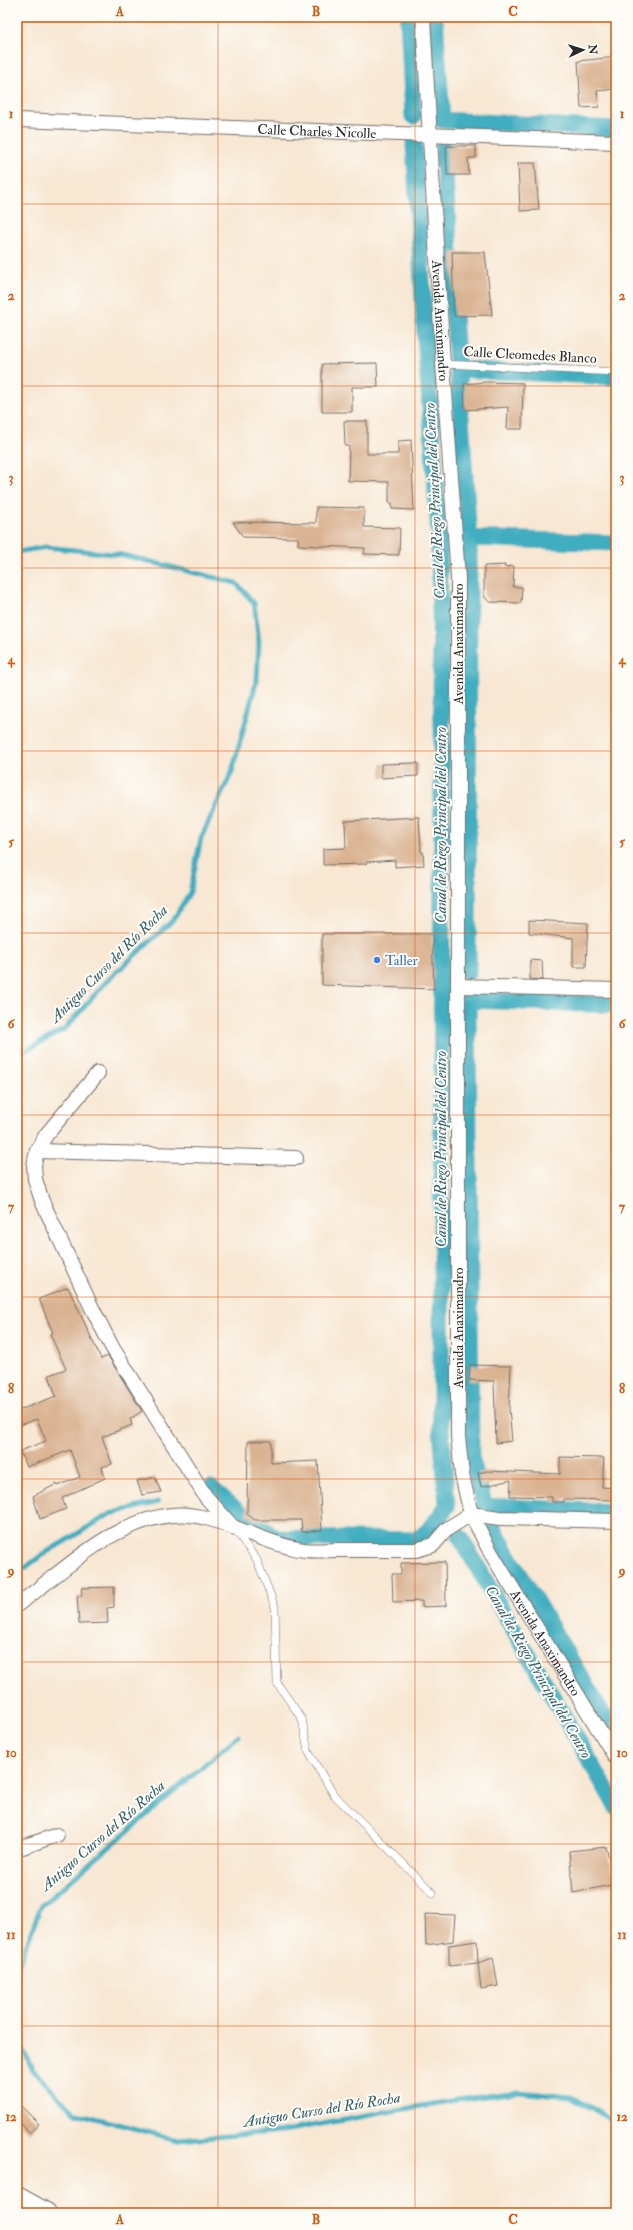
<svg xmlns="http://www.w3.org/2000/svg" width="633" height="2230" font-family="'IM FELL Double Pica',serif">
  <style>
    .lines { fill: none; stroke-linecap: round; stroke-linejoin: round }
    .stream { stroke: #41adc0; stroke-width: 5 }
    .canal { stroke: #41adc0; stroke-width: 17 }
    .building { fill: #dab392 }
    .lane-casing { stroke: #736d66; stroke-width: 8 }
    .street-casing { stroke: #736d66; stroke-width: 16 }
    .secondary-casing { stroke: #736d66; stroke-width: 22 }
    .lane { stroke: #fff; stroke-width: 7 }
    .street { stroke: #fff; stroke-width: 14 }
    .secondary { stroke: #fff; stroke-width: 20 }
    .grid { fill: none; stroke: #df570e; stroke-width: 1; stroke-opacity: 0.55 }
    .shop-dot { fill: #3f7fe0; stroke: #fdfcf7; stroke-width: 1.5 }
    .labels { text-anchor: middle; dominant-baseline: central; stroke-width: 4; stroke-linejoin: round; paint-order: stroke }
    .street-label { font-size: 14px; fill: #2b2b2b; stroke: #fdfcf7 }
    .shop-label { font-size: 14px; fill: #366cbe; stroke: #fdfcf7; text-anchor: start }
    .water-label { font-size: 15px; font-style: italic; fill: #345f67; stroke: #fdfcf7 }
    .neatline { fill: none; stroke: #df570e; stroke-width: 1.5 }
    .grid-label { font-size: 13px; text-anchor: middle; font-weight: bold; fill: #df570e }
  </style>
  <rect width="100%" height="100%" fill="#fdfcf7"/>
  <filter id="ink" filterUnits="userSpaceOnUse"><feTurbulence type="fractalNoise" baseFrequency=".025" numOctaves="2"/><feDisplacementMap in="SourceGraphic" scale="8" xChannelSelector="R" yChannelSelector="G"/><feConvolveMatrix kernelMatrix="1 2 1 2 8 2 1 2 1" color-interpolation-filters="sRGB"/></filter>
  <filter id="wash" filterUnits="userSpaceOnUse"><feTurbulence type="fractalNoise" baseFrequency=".012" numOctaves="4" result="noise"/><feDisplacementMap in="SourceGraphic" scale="16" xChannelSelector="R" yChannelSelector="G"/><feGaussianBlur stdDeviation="0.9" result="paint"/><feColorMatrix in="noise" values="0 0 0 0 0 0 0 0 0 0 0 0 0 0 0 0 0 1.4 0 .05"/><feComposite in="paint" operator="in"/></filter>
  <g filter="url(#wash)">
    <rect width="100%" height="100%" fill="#f8e7d3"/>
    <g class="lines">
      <path class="stream" d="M17,552L46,547L123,555L236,583L254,603L259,642L257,679L232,772L201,838L190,892L173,920L106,982L65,1029L17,1055
        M17,1574L42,1555L110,1514L158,1502
        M17,1976L19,1964L41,1906L238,1736
        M17,2037L33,2070L73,2112L178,2140L283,2131L449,2101L518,2092L572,2097L616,2122"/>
      <path class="canal" d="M408,17L413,116
        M435,17L442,120L616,129
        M443,148L469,538L468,972
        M458,369L616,377
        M469,538L616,543
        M211,1488L239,1512L276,1538L417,1540L431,1528L447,1506L441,1427L442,733L439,536L425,334L414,144
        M484,1506L616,1512
        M485,1507L471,1457L468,1000L616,1005
        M495,1530L506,1551L616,1736
        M460,1537L616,1806
        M17,2210L22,2213"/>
    </g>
    <g id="blocks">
      <path class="building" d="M616,57V89L597,91L599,107L581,108L578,61Z
        M446,146H476V158H468L469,175H447Z
        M518,163H535L539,210L520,211Z
        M452,252H485L492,315L454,316Z
        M377,363L378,387H352V412H322V364Z
        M486,382L523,383L522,429H507L508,407L465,410L464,384Z
        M344,421H367V454H398V441L411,440L414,510L392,509V503H389V482L348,481L349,446H345Z
        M316,507L364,508V527L400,528L399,555L364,554L365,548L298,545V538L243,537L233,522L316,523Z
        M505,565L504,567L514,566L513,587H522L521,603L489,602L484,596V566Z
        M418,763V776L381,778V764Z
        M419,817L421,852H423L424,865L395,867V860L366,862V864L323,865V849L346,848L345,821Z
        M529,920L588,923L586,967H573V938L529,933Z
        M322,934H432L434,989L322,985Z
        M530,960L542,961L543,980L530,979Z
        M68,1287L101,1359L108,1356L142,1411L130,1419L132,1425L102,1437L112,1464L102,1467L105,1478L62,1498L66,1509L40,1519L33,1496L57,1484V1486L80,1477L70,1450L27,1467L20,1451L46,1441L37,1419L17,1426V1411L56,1396L49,1375L66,1369L50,1334L53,1333L39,1299Z
        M470,1365L511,1366L509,1409L512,1441L496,1443L494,1381L469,1380Z
        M248,1441H271V1463L318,1461L322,1530L302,1532L301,1520H255L247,1514Z
        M560,1457L604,1458L602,1487L616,1488V1500L564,1499V1502H552V1497L510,1496L511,1480L481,1487L478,1473L487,1471L560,1474Z
        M155,1477L161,1492L142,1495L137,1481Z
        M445,1562L446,1606L422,1607V1601L393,1602L392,1574H401V1563Z
        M114,1587V1607L107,1608L108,1623L79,1624L77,1596H82L81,1588Z
        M606,1847L616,1884L573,1893L569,1851Z
        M425,1914L455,1915L453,1941L426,1945Z
        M477,1941L478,1963L449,1966V1945Z
        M493,1958L498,1986L481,1989L478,1963Z
        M17,2102L39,2124L29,2133L17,2120Z"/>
    </g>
  </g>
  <g filter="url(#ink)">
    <use href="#blocks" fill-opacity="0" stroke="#736d66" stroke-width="1"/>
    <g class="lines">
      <defs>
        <path id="lane" d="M443,364L616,372
          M235,1530L257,1560L275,1607L277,1683L302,1719L308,1751L334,1795L433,1893"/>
        <g id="street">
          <path id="s1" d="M423,17L443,364L458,577V1436L462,1475L471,1514L491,1553L616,1758"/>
          <path id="s2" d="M17,120L616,142"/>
          <path d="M459,986L616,990"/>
          <path d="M98,1073L46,1135L37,1151L34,1165L35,1179L42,1201L91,1306L112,1347L206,1497L233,1527"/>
          <path d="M37,1151L296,1158"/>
          <path d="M17,1605C65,1571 109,1522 172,1515C211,1510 258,1542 298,1549C311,1552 325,1550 338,1550C364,1550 390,1550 416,1550L433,1545L447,1529L471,1514L500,1518L616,1521"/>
          <path d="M17,1849L57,1835"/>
        </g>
        <path id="secondary" d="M17,2197L46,2213"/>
      </defs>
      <use href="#lane" class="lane-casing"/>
      <use href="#street" class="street-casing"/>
      <use href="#secondary" class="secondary-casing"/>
      <use href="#lane" class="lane"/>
      <use href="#street" class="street"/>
      <use href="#secondary" class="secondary"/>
    </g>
  </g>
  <path class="grid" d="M218,17V2213M415,17V2213M17,204H616M17,386H616M17,568H616M17,751H616M17,933H616M17,1115H616M17,1297H616M17,1479H616M17,1662H616M17,1844H616M17,2026H616"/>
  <circle class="shop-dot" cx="377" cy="960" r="4"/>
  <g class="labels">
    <g class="street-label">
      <text stroke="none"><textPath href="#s2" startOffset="300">Calle Charles Nicolle</textPath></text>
      <text stroke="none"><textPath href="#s1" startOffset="304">Avenida Anaximandro</textPath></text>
      <text transform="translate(530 355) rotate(3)">Calle Cleomedes Blanco</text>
      <text transform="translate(458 644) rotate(-90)">Avenida Anaximandro</text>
      <text transform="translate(458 1328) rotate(-90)">Avenida Anaximandro</text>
      <text stroke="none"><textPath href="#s1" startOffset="1648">Avenida Anaximandro</textPath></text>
    </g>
    <g class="shop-label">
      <text x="385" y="960">Taller</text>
    </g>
    <g class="water-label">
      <text transform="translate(435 501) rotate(-93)">Canal de Riego Principal del Centro</text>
      <text transform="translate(441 825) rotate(-90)">Canal de Riego Principal del Centro</text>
      <text transform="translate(109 964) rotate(-45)">Antiguo Curso del Río Rocha</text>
      <text transform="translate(441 1149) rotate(-90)">Canal de Riego Principal del Centro</text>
      <text transform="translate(538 1672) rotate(60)">Canal de Riego Principal del Centro</text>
      <text transform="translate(103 1836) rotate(-41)">Antiguo Curso del Río Rocha</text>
      <text transform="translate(322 2110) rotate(-9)">Antiguo Curso del Río Rocha</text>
    </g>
  </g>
  <rect width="633" height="2230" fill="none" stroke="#fdfcf7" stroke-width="44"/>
  <g transform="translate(583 50) rotate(86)" stroke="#fdfcf7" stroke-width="3" paint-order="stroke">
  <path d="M0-3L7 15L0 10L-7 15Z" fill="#2b2b2b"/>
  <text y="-6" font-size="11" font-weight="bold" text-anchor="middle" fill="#2b2b2b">N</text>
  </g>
  <rect x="22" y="22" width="589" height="2186" class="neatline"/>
  <g class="grid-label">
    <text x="120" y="16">A</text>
    <text x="316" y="16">B</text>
    <text x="513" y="16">C</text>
    <text x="11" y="118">1</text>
    <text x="622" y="118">1</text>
    <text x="11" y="300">2</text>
    <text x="622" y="300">2</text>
    <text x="11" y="482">3</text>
    <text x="622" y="482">3</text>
    <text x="11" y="664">4</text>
    <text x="622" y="664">4</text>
    <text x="11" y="846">5</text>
    <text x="622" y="846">5</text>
    <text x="11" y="1028">6</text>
    <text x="622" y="1028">6</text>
    <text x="11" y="1211">7</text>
    <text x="622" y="1211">7</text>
    <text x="11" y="1393">8</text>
    <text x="622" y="1393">8</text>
    <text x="11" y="1575">9</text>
    <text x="622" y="1575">9</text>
    <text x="11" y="1757">10</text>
    <text x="622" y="1757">10</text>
    <text x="11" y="1939">11</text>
    <text x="622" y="1939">11</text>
    <text x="11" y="2121">12</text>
    <text x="622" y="2121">12</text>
    <text x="120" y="2224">A</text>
    <text x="316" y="2224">B</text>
    <text x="513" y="2224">C</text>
  </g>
</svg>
